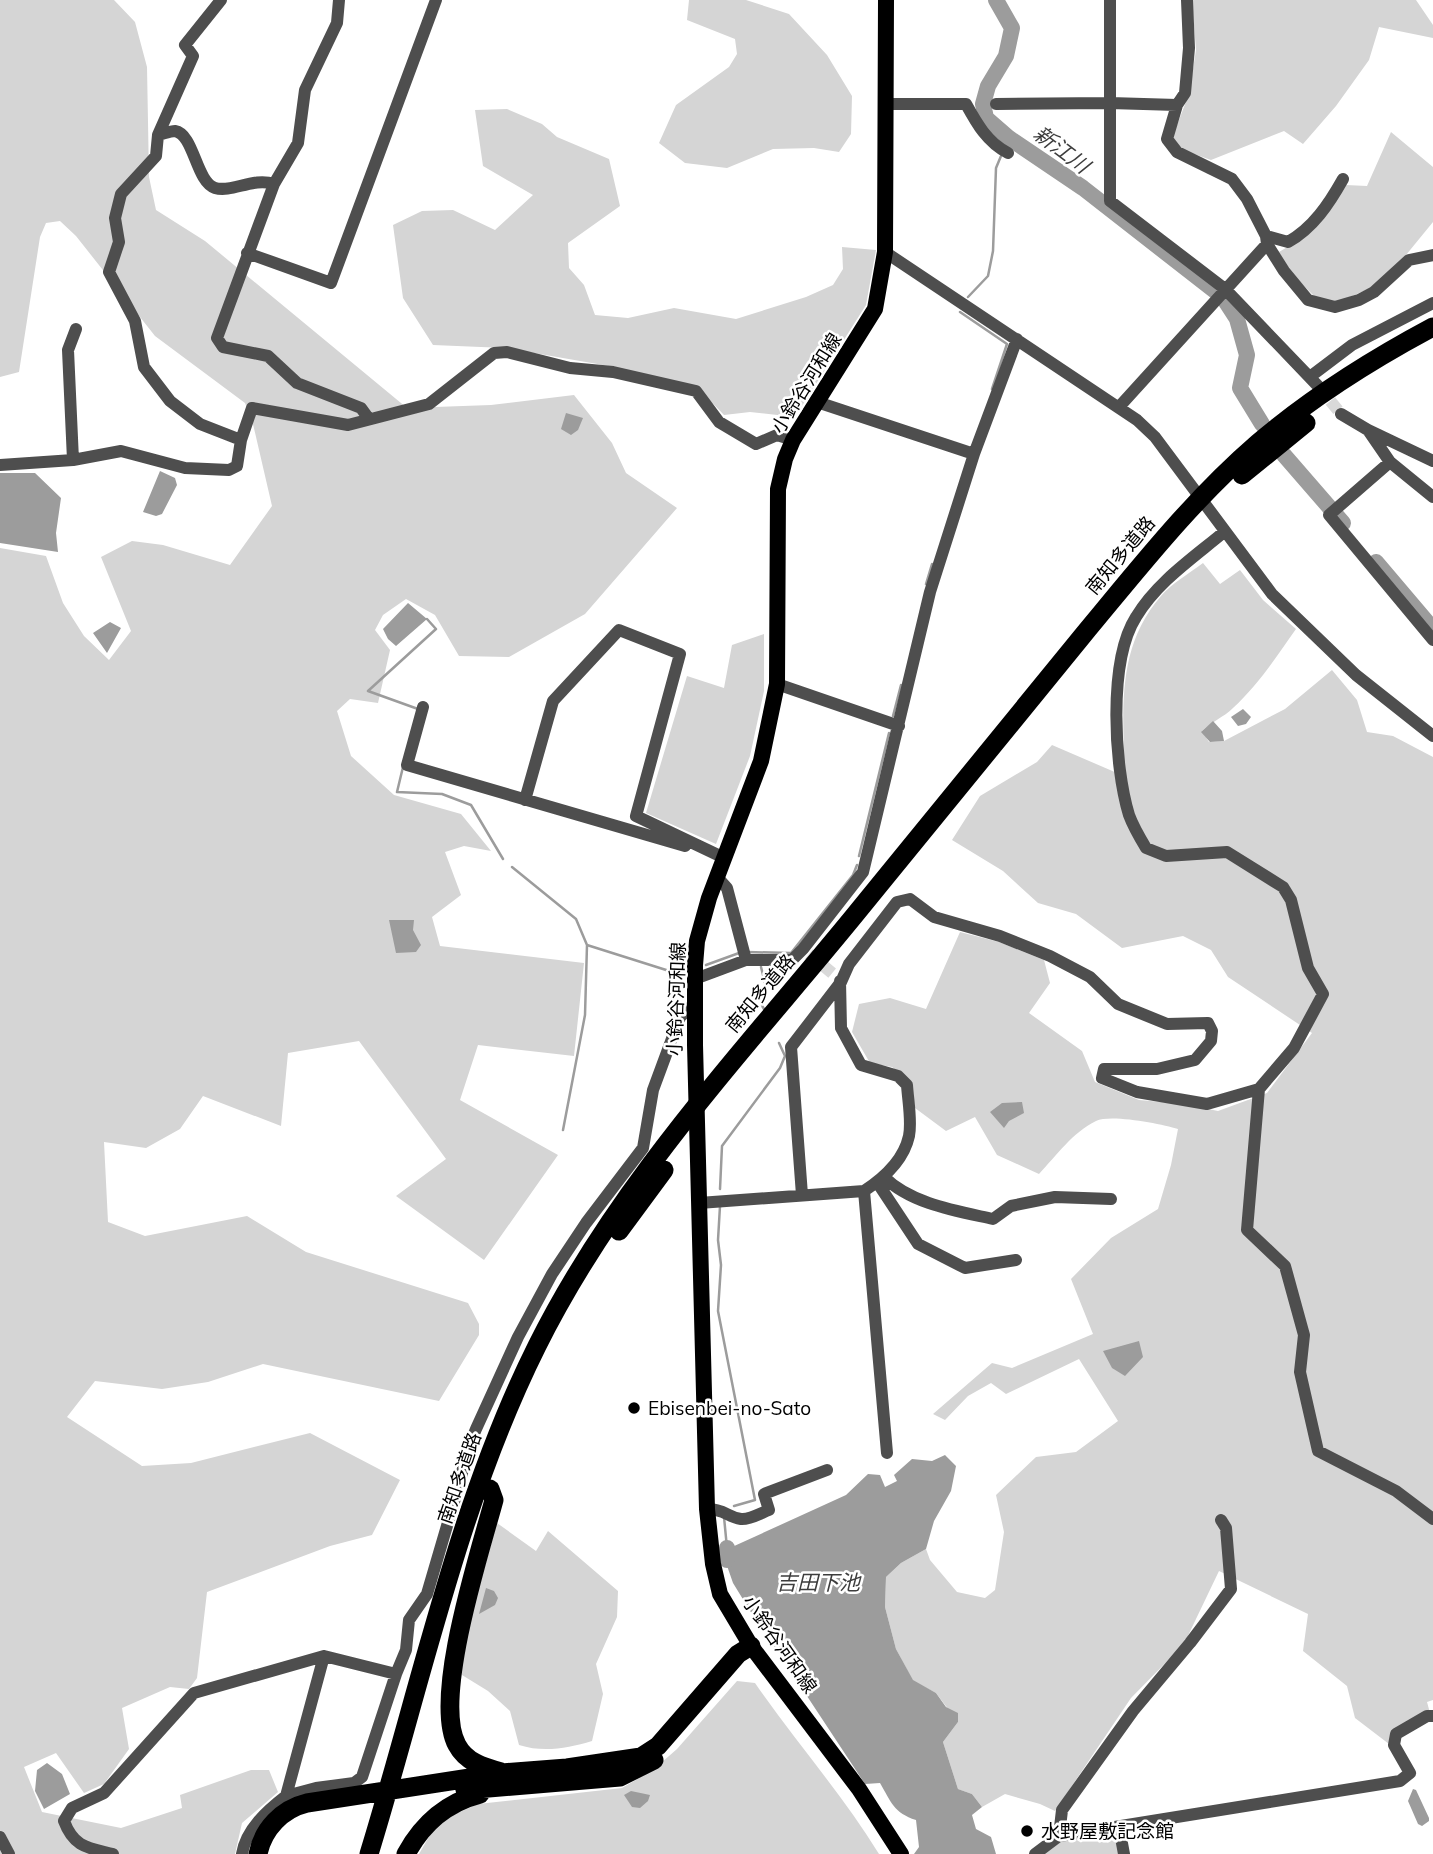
<svg xmlns="http://www.w3.org/2000/svg" width="1433" height="1854" font-family="Mulish,'Noto Sans JP',sans-serif">
  <style>
    .green { fill: #d5d5d5 }
    .water { fill: #9c9c9c }
    .lines { fill: none; stroke-linecap: round; stroke-linejoin: round }
    .stream { stroke: #9c9c9c; stroke-width: 2.5 }
    .river { stroke: #9c9c9c; stroke-width: 16 }
    .minor-tunnel { stroke: #d9d9d9; stroke-width: 12; stroke-dasharray: 12 6; stroke-linecap: butt }
    .minor { stroke: #4e4e4e; stroke-width: 12 }
    .major { stroke: #000; stroke-width: 16 }
    .highway { stroke: #000; stroke-width: 19 }
    .poi-dot { fill: #000; stroke: #fff; stroke-width: 2.5 }
    .labels { text-anchor: middle; dominant-baseline: central; stroke-width: 5; stroke-linejoin: round; paint-order: stroke }
    .street-label { font-size: 19px; fill: #000; stroke: #fff }
    .poi-label { font-size: 19px; fill: #000; stroke: #fff; text-anchor: start }
    .water-label { font-size: 21px; font-style: italic; fill: #3d3d3d; stroke: #fff }
  </style>
  <rect width="100%" height="100%" fill="#fff"/>
  <path class="green" d="M0,0H114L135,22L147,67L149,177L156,210L205,241L407,408L491,405L574,395L612,443L626,473L677,508L585,614L509,657L459,656L435,615L406,599L383,615L375,630L390,650L378,703L350,699L337,711L351,756L394,795L461,814L491,851L464,846L445,852L461,895L432,917L440,946L584,963L574,1056L478,1045L460,1100L558,1155L484,1260L396,1196L446,1159L359,1041L288,1053L281,1126L203,1096L180,1129L146,1148L104,1142L108,1222L145,1236L247,1216L306,1252L468,1303L479,1324V1335L439,1401L263,1364L208,1382L162,1389L95,1381L67,1417L142,1466L191,1463L310,1433L400,1480L372,1535L330,1546L207,1592L197,1678L189,1689L170,1687L122,1708L129,1749L104,1784L84,1793L56,1753L24,1767L42,1812L121,1828L182,1808L180,1795L251,1770H269L278,1792L242,1823L235,1854H0V548L46,556L63,603L84,636L109,660L131,631L101,557L132,541L163,545L230,565L272,506L253,424L245,403L155,336L76,236L60,221L46,223L40,237L19,372L0,377Z
    M689,0H746L789,14L827,55L852,96L851,134L839,152L814,148L773,149L727,168L685,163L659,143L676,105L729,67L737,54L735,39L687,20Z
    M1192,0H1416L1433,25V38L1379,27L1369,60L1336,106L1303,144L1284,131L1211,160L1180,149L1172,138L1189,94L1196,50Z
    M507,109L542,124L557,137L609,159L620,206L568,243L569,268L584,285L595,315L628,318L674,308L736,319L806,297L833,285L843,269L842,247L876,250L866,305L795,417L750,412L724,415L696,386L609,366L505,348L433,345L403,298L393,225L422,211L453,210L495,230L533,195L483,166L475,110Z
    M1391,132L1433,167V222L1406,255L1373,287L1336,303L1314,296L1289,271L1279,252L1299,240L1346,185L1367,186Z
    M1203,563L1220,584L1240,570L1263,600L1296,629C1277,656 1258,685 1233,708C1224,717 1211,722 1202,731L1209,742L1224,741L1285,709L1332,670L1357,700L1367,732L1393,736L1433,757V1700L1427,1702L1430,1713L1389,1744L1355,1718L1347,1686L1303,1651L1308,1614L1219,1571L1184,1644L1131,1698L1055,1811L1040,1804L1005,1794L982,1807L972,1794L958,1789L943,1742L958,1722L936,1693L913,1681L896,1649L885,1607L886,1577L901,1563L926,1549L930,1560L957,1592L985,1598L995,1590L1004,1532L996,1495L1036,1457L1076,1452L1118,1421L1079,1359L1006,1394L991,1383L968,1396L945,1420L933,1414L992,1363L1012,1368L1093,1334L1071,1279L1111,1238L1158,1209L1171,1165L1178,1129C1161,1124 1111,1114 1096,1121C1073,1132 1056,1156 1039,1174L997,1155L975,1117L946,1131L915,1108L911,1083L892,1067L870,1063L852,1032L859,1004L890,998L926,1009L960,932L999,942L1044,960L1050,983L1029,1013L1082,1051L1095,1082L1139,1100L1184,1104L1218,1111L1267,1093L1312,1033L1228,977L1211,950L1183,936L1122,948L1076,914L1038,903L1003,871L952,840L980,796L1037,762L1052,745L1124,776C1124,711 1115,649 1161,596C1172,583 1190,573 1203,563Z
    M764,634V691L750,756L716,844L646,813L687,676L724,688L732,645Z
    M497,1523L536,1551L548,1531L618,1591L617,1617L596,1664L603,1694L592,1741C568,1748 544,1753 519,1745L510,1711L488,1691L462,1675L459,1659Z
    M737,1681L755,1683C795,1741 842,1794 879,1854H419L434,1828L451,1816L478,1804L622,1788L653,1770L677,1749Z
    M1114,1830L1119,1854H1041L1059,1841Z"/>
  <path class="water" d="M566,413L583,418L578,430L571,435L561,429Z
    M160,471L175,478L177,485L162,514L156,516L143,512Z
    M0,473H35L61,498L56,533L58,552L0,543Z
    M408,603L427,619L396,646L388,639L383,629Z
    M110,622L121,628L107,653L93,633Z
    M1243,709L1251,717L1246,724L1238,726L1231,717Z
    M1213,721L1222,731L1224,741L1210,742L1201,732Z
    M389,920H414L413,930L421,945L416,952L396,953Z
    M1022,1102L1024,1113L1009,1121L1004,1128L990,1112L1002,1103Z
    M1139,1341L1143,1357L1125,1376L1112,1368L1103,1351Z
    M945,1455L956,1466L951,1491L934,1521L926,1549L901,1563L886,1577L885,1607L896,1649L913,1680L936,1693L946,1707L958,1713V1722L943,1742L958,1789L972,1794L982,1807L972,1815L976,1829L991,1837L996,1854H914L919,1847L916,1820C894,1813 891,1802 880,1783L865,1784L772,1643L775,1640L762,1620L752,1614L733,1583L725,1560H730L732,1547L846,1495L868,1474L880,1475L885,1487L897,1481L894,1475L912,1459L932,1461Z
    M486,1588L494,1591L498,1598L495,1605L479,1614Z
    M47,1763L62,1774L70,1794L44,1809L35,1791L37,1770Z
    M1413,1789L1416,1790L1429,1818V1821L1422,1826L1418,1824L1408,1801Z
    M631,1791L650,1795L648,1801L640,1808L632,1807L624,1795Z"/>
  <g class="lines">
    <path class="stream" d="M1005,146L1009,138
      M968,297L988,276L993,251L996,168L1001,156
      M960,312L1007,344L992,389
      M926,584L932,564
      M418,709L368,691L436,629L427,619
      M893,716L901,685
      M403,767L397,792L442,794L471,805L503,859
      M859,856L889,733
      M512,867L576,919L587,945
      M747,952L791,953L853,875L857,865
      M706,965L739,953
      M761,967L766,987L761,1004L764,1009
      M563,1130L585,1015L587,945L682,975
      M720,1189L722,1146L780,1068L785,1056L779,1043
      M720,1206L718,1240L721,1265L718,1311L755,1500L734,1506
      M724,1517L727,1548"/>
    <path class="river" d="M996,0L1012,28L1006,56L988,86L983,104L986,118L1009,138L1083,188L1215,291
      M1224,299L1237,319L1247,355L1240,388L1262,424
      M1284,455L1343,523
      M1376,562L1433,629
      M727,1548V1560"/>
    <path class="minor-tunnel" d="M1319,387L1341,414
      M809,954L837,977"/>
    <path class="minor" d="M221,0L185,45L193,56L158,135L156,156L121,194L115,218L119,242L109,272L135,321L144,367L170,401L200,424L241,440
      M339,0L337,23L305,90L298,143L274,184L217,338L223,347L268,356L297,383L361,408L369,419
      M1110,0V201L1225,289L1318,386
      M1187,0L1189,48L1185,93L1177,105L1167,139L1177,152L1232,179L1247,199L1266,236L1267,244L1284,271L1308,300L1335,307L1359,300L1374,292L1409,260L1433,255
      M887,104H966C977,124 987,142 1008,153
      M996,104L1110,103L1177,105
      M158,135C163,134 170,131 175,131C194,134 196,182 215,188C232,193 253,177 274,184
      M1266,236L1288,242C1313,228 1329,204 1343,179
      M885,252L1137,420L1155,437L1272,594L1356,675L1433,736
      M247,253L331,283L436,0
      M1311,376L1352,345L1433,303
      M817,402L974,454
      M1119,407L1267,244
      M1341,414L1368,430L1433,461
      M1368,430L1390,462L1433,497
      M73,460L68,350L76,329
      M1390,462L1329,515L1433,640
      M0,465L73,460L121,451L185,468L229,470L237,466L241,440L252,408L348,425L429,404L494,353L507,352L570,368L613,372L696,391L719,422L756,444L777,435L793,440
      M1224,532C1193,558 1157,582 1136,617C1108,661 1114,766 1129,815C1133,826 1140,838 1146,848L1166,856L1227,852L1283,887L1291,900L1308,968L1323,994L1294,1048L1259,1089L1247,1230L1285,1266L1304,1335L1300,1372L1318,1451L1396,1491L1433,1519
      M777,684L899,726
      M423,707L407,765L685,846
      M525,800L553,701L619,630L680,654L636,816L718,855
      M718,878L727,888L746,960
      M695,979L746,960H792L803,949L863,872L930,592L974,454L1017,339
      M884,1177C911,1204 957,1211 993,1219L1011,1206L1055,1197L1111,1199
      M877,1182L918,1244L965,1268L1016,1260
      M864,1191L887,1453
      M802,1195L791,1047L841,982L849,964L897,902L910,899L934,917L1000,936L1050,956L1090,977L1118,1004L1167,1024L1208,1023L1212,1031L1211,1041L1195,1060L1157,1069H1104L1102,1078L1137,1092L1207,1104L1259,1089
      M699,1203L864,1191C884,1178 904,1159 909,1136C912,1121 908,1101 907,1085L898,1076L861,1065L841,1028L840,981
      M707,1509C725,1509 727,1517 741,1519C749,1520 761,1513 769,1510L764,1494L827,1470
      M286,1796L316,1788L354,1783L362,1777L396,1674
      M1119,1827L1124,1854
      M1059,1836L1062,1810L1133,1711L1190,1643L1231,1589L1226,1528L1221,1520
      M0,1837L9,1854
      M113,1854C89,1848 74,1848 64,1821L72,1808L104,1793L194,1693L324,1656L396,1674L406,1650L409,1620L427,1594L461,1478L466,1453L476,1429L518,1337L552,1274L586,1223L643,1148L653,1090L680,1017L695,1003
      M242,1854C246,1829 268,1810 286,1796L324,1656
      M1035,1854L1059,1836L1400,1781L1410,1773L1394,1745L1396,1734L1427,1716H1433"/>
    <path class="major" d="M886,0L885,252L875,309L793,440L785,459L778,489L777,684L761,761L709,898L697,941L695,965V1045L707,1509L713,1564L720,1594L751,1646L859,1789L901,1854"/>
    <path class="highway" d="M1242,475L1306,423
      M619,1231L664,1170
      M490,1489L494,1500C480,1552 432,1699 457,1745C466,1762 483,1767 501,1772
      M465,1790L620,1777L654,1760
      M258,1854C263,1829 282,1809 307,1803L502,1773L567,1768L641,1757L658,1746L738,1654L751,1646
      M369,1854C421,1685 458,1504 537,1346C617,1185 742,1053 854,916C931,822 1007,727 1084,634C1139,568 1192,500 1258,443C1311,398 1371,360 1433,327
      M406,1854C423,1823 446,1803 480,1794"/>
  </g>
  <g class="poi-dot">
    <circle cx="634" cy="1408" r="7"/>
    <circle cx="1027" cy="1831" r="7"/>
  </g>
  <g class="labels">
    <g class="street-label">
      <text transform="translate(806 383) rotate(-58)">小鈴谷河和線</text>
      <text transform="translate(1120 555) rotate(-50)">南知多道路</text>
      <text transform="translate(760 993) rotate(-50)">南知多道路</text>
      <text transform="translate(676 999) rotate(-88)">小鈴谷河和線</text>
      <text transform="translate(459 1478) rotate(-71)">南知多道路</text>
      <text transform="translate(780 1644) rotate(55)">小鈴谷河和線</text>
    </g>
    <g class="poi-label">
      <text x="648" y="1408">Ebisenbei-no-Sato</text>
      <text x="1041" y="1831">水野屋敷記念館</text>
    </g>
    <g class="water-label">
      <text transform="translate(1062 149) rotate(37)">新江川</text>
      <text x="818" y="1582">吉田下池</text>
    </g>
  </g>
</svg>
